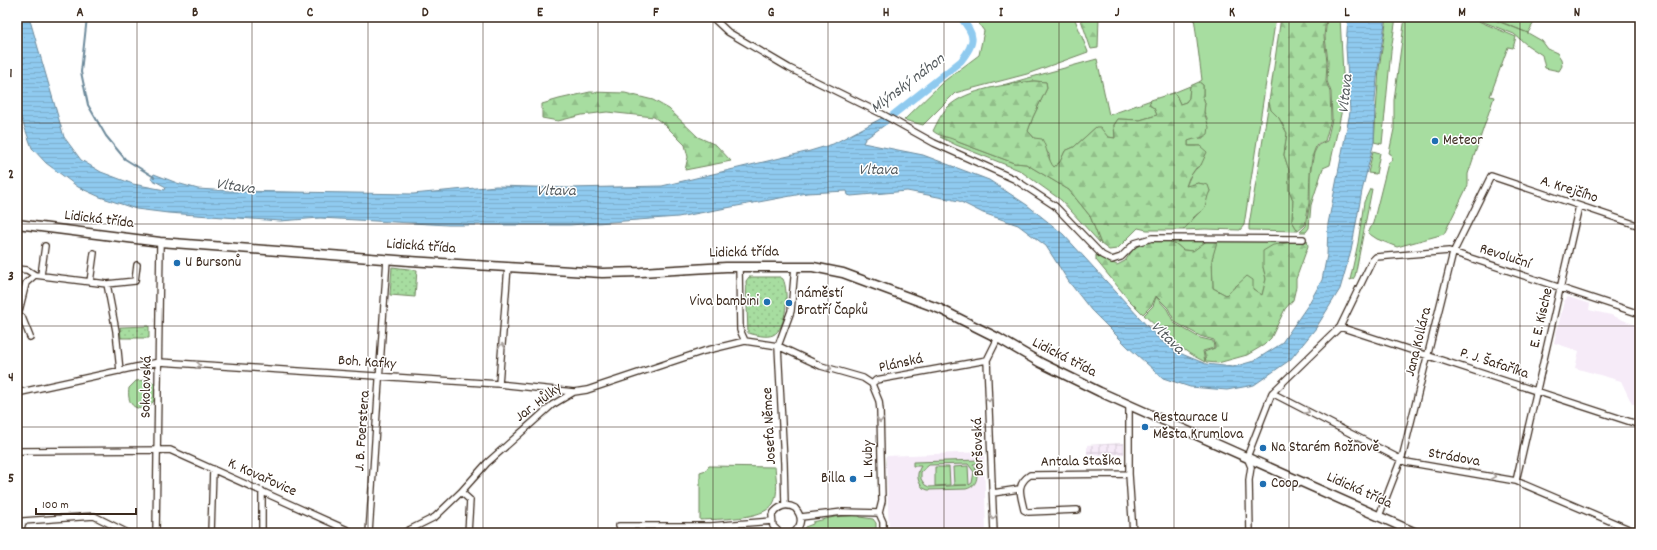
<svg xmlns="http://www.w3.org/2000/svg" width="1657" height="550" font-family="Dekko,sans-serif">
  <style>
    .built { fill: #f6ebf8 }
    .industrial { fill: url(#industrial-grid) }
    .green { fill: #a7dda0; stroke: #71845f; fill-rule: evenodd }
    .forest { fill: url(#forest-firs); stroke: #71845f }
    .park { fill: url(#park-dots); stroke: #71845f }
    .water { fill: url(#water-rules); stroke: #6d8a9b }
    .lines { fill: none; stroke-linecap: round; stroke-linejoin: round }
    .stream { stroke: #6d8a9b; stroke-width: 2 }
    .canal { stroke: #8fcaef; stroke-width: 7 }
    .street-casing { stroke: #3b2a1e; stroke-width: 8 }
    .secondary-casing { stroke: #3b2a1e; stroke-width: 11 }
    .street { stroke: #fff; stroke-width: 5.5 }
    .secondary { stroke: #fff; stroke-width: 8 }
    .oneway { stroke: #a79f9a }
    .grid { fill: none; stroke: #3b2a1e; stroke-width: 1; stroke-opacity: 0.55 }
    .poi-dot { fill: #1f6fb2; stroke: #fff; stroke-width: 1.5 }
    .labels { text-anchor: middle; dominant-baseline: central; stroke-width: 3; stroke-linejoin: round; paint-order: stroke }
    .poi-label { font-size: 15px; fill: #3b2a1e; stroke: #fff; text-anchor: start }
    .street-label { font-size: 15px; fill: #3b2a1e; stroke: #fff }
    .water-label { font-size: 16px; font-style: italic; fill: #545a5d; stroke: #fff }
    .neatline { fill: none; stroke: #3b2a1e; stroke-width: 1.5 }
    .grid-label { font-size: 13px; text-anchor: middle; font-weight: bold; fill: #3b2a1e }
  </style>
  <defs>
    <pattern id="industrial-grid" width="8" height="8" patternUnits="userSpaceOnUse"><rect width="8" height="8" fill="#f6ebf8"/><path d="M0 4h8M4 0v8" fill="none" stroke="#d4cad4"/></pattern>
    <pattern id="forest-firs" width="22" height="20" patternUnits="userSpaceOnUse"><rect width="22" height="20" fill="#a7dda0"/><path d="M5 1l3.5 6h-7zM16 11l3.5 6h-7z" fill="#91be89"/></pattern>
    <pattern id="park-dots" width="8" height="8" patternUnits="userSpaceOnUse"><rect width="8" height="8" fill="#a7dda0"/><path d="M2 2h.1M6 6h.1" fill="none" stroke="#91be89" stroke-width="1.8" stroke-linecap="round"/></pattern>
    <pattern id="water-rules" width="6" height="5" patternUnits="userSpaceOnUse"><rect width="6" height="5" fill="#8fcaef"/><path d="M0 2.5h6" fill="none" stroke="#7caecc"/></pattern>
  </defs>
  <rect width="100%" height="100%" fill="#fff"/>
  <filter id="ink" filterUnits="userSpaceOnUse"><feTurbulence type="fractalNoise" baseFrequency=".025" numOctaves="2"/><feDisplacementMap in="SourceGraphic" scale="8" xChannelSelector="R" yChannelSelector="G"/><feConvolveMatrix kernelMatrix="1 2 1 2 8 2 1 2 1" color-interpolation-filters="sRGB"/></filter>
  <g filter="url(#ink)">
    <path class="built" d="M1568,297L1590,304L1589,310L1611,315L1640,327V404H1632L1621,381L1575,368L1579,351L1554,343L1564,301Z
      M984,452L986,533H889L886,456Z"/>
    <path class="industrial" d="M1124,443V454L1087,455V445Z"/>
    <path class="green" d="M974,17H1074L1088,52L1027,74L955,93L923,125L904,120L943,82L979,55L984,31Z
      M1194,17H1276L1244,225L1240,230L1205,229L1183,230L1205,206L1206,198L1210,191L1207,185L1198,183L1186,187C1189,178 1193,170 1201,165L1200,146H1188V141L1196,138H1203L1207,118L1204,112L1205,103L1203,97V85L1199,82L1202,80Z
      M1327,17H1340L1344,93L1341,114L1330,165L1323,168L1311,205L1309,228L1306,232H1300L1306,226L1310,202V174L1314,153L1318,145L1327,141L1332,119L1331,92L1327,81L1328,62L1325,37Z
      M1387,17H1396L1391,51L1382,144L1374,142L1379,68Z
      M1405,17H1469L1516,37L1513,48L1508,47L1490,96L1494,97L1468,174V185L1444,234L1397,247L1377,239L1368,233L1373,223L1388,163L1392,160L1391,154L1389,153L1394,129V100Z
      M1471,17H1487L1528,33L1542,41L1548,49L1557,53L1561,59L1562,66L1559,71L1545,68L1542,55L1527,45L1514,34Z
      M1489,17H1537L1528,33Z
      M1097,59L1109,115L1151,100L1149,105L1154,108L1157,115L1140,120L1118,119L1114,125L1115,138L1108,137L1096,127L1074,147L1065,151L1060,162L1054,167L1050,163L1049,154L1028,131L1033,117L1047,88L1046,82L1034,81L1003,85Z
      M1190,86L1189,98L1186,102L1180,104L1176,95L1173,93Z
      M1269,102L1271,110L1279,118L1287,133L1284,155L1289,170V190L1293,200L1292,221L1298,231L1249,230V225Z
      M940,137H951L958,142L1014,163L1026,164L1069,190L1090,216L1101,244L1061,200L1019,170L956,145Z
      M1373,151L1380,153L1376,174L1368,173Z
      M1370,189H1372L1355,276L1353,279L1350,280L1358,243L1364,202Z
      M1208,239L1298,242L1288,244L1263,267L1266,279L1262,295L1253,289L1237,285L1226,295L1213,288L1212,259L1216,242L1208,240L1194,251L1183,250L1176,244L1167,240Z
      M1156,297L1167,309L1174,323L1200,338L1213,341L1214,348L1203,351L1205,362L1190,354L1171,340L1144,315L1153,306Z
      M146,380L151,381L156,385C156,396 156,402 146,408C132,411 127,401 129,388L136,381Z
      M980,460V463L973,464C979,473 979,486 966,489L928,490L923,488C917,481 916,474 921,466H913V462ZM968,464L974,472L972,483L969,485L968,466L953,467L954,485H967L929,487L925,485L921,479V472L929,465Z
      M709,466L775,467C776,477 779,494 773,504C763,520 717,519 700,520V472L706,470Z
      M935,467H949L950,485L935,486Z
      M859,515L860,517L873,519L876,523V533H800L805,527L813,524V522L834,517Z"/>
    <path class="forest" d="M1080,17H1099L1098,48L1091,49Z
      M1281,17H1326V19L1324,36L1327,62L1326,81L1330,92L1331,119L1325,141L1317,144C1308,163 1310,183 1309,203C1308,210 1306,218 1305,225L1298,231L1292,221L1293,200L1289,190V170L1284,155L1287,133L1279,118L1271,110L1269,102Z
      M1034,81L1046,82L1047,88L1033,117L1028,131L1034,138L1042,139C1047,147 1048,161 1054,167L1060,162L1065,151L1074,147L1096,127H1100L1108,137L1115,138L1114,125L1118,119L1140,120L1157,115L1154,108L1149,105L1151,100L1173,93L1176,95L1180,104L1186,102L1189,98L1190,86L1199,82L1203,85V97L1205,103L1204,112L1209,127L1208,134C1202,139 1195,138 1188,141V146H1200L1207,152L1201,165L1196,168L1189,178L1186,186L1198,183L1208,185L1210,191C1207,196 1207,202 1205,207C1202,212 1196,214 1193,218C1190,223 1187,226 1183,230H1147L1138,228L1117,249L1109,250L1101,244L1090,216L1069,190L1026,164L1014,163L958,142C950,136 941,138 933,131C937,123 941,114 948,107C966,89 1009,84 1034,81Z
      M590,92L625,93L653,100L669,109L698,137L716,145L731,161L685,170L688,157L685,145L665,125L654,117L607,112L582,115L558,121L542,118V104L559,99Z
      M1151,240H1167L1176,244L1183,250L1193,251L1208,240L1217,242L1212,259L1213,288L1226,295L1247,276L1253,280V289L1262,295L1266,279L1263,267V251L1273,245L1307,240L1308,246L1296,279V287L1293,300L1285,309L1271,338L1264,345L1247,355L1218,363L1206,362L1204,352L1215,348L1214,340L1200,336L1175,322L1168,308L1156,296L1152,305L1143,314L1128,299L1096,260V255L1117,265L1125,261L1134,248Z"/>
    <path class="park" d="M392,267L417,270L415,297L390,295Z
      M749,277H780L783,279C789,291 787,329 773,335C766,338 756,335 748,333L746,281Z
      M149,326V338H121L120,327Z"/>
    <path class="water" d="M17,17H29L64,137L81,160L101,172L133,184L165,190L166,187L151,179L154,174L177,183L198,189L230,191L413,194L496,186L569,188L662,186L810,151L833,144L882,118L889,122L865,139L863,143L923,155L989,180L1027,205L1063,234L1160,340L1177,352L1206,364L1233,367L1254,361L1281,344L1308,305L1322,280L1327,255L1328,224L1350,112L1346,47L1348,17H1386L1378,68L1375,100L1374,142L1362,191L1351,251L1340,289L1316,328L1290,360L1254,385L1227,390L1190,387L1163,378L1128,347L1091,310L1069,282L1046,246L1018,225L983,213L959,201L907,191L851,196L848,195L847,191L807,193L678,217L570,225H448L320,218L280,221L168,213L136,209L100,197L78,187L46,163L32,148L17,106Z"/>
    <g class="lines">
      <path class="stream" d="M87,17L81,72L88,105L106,136L125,159L154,177"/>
      <path class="canal" d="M884,122L961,61C976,41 976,36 960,17"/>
      <defs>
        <path id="street" d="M712,17L728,32L789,68L882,114L934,143L1014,179L1055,206L1102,255L1112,260L1121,257L1135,243L1152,238L1303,239
          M739,267L740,330L745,341
          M17,269L27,270L35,275
          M41,275L45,246
          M90,282L94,253
          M107,284L135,281L137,265
          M17,315H18L26,283L35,275L107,284L116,331L120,371
          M18,315L22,317L30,337
          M1340,327L1640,425
          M499,384L508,266
          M872,384L876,380L987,360
          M17,393L159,362L499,384L574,392
          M1272,393L1406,462L1516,481L1638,533
          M1129,405V474L1133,533
          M17,451L170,450L354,533
          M1516,481L1579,206
          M461,492L470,500L468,533
          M993,493L1019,489
          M785,505L784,463L778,346L791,311L795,267
          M1077,510L1028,512L1024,510C1021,495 1015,485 1030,475L1129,474
          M1379,516L1403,454L1453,253L1491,176L1640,226
          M801,517L843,512L879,513
          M619,526H711L772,521
          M711,526V533
          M21,529L23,521L94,516L128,533
          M156,533L160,242
          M211,533L213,469
          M262,533V491
          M369,533L387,259
          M403,533L435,517L461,492L487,463L552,405L574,392L587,390L704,351L745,341L778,346L821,366L863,378L872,384L879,401L880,410L882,501L879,513L883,522V533
          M641,533L642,526
          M780,533L773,526L772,515C778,506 786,503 795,508C803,517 802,526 793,533
          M994,533L987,360L998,338
          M1250,533L1249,480L1251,467L1247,457L1272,393L1340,327L1372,261L1376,257L1449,251L1640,314"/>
        <path id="secondary" d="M17,224L160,242L409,261L602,273L641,272L726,267H813L843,273L940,309L998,338L1041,363L1100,392L1416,533"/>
      </defs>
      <use href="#street" class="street-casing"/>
      <use href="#secondary" class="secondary-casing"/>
      <use href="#street" class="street"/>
      <use href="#secondary" class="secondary"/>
    </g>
    <defs><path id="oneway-chevron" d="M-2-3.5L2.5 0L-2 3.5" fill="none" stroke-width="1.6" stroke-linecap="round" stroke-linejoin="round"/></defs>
    <g class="oneway">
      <use href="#oneway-chevron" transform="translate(502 346) rotate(-86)"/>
      <use href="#oneway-chevron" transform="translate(198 365) rotate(4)"/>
      <use href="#oneway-chevron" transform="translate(829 368) rotate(16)"/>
      <use href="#oneway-chevron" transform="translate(989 399) rotate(88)"/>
      <use href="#oneway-chevron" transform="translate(1307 411) rotate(27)"/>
      <use href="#oneway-chevron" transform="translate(880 420) rotate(90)"/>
      <use href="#oneway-chevron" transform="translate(1493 476) rotate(10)"/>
      <use href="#oneway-chevron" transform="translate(993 517) rotate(89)"/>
    </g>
  </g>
  <path class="grid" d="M137,17V533M252,17V533M368,17V533M483,17V533M598,17V533M713,17V533M828,17V533M944,17V533M1059,17V533M1174,17V533M1289,17V533M1405,17V533M1520,17V533M17,123H1640M17,224H1640M17,326H1640M17,427H1640"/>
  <g class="poi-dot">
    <circle cx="1435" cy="141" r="4"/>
    <circle cx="177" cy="263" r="4"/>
    <circle cx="767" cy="302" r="4"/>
    <circle cx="789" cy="303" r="4"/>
    <circle cx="1145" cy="427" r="4"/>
    <circle cx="1263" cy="448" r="4"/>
    <circle cx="853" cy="479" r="4"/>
    <circle cx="1263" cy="484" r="4"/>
  </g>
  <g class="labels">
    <g class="poi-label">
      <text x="1443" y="141">Meteor</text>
      <text x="185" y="263">U Bursonů</text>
      <text x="797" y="294">náměstí<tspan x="797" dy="17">Bratří Čapků</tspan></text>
      <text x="759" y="302" text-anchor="end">Viva bambini</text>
      <text x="1153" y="418">Restaurace U<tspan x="1153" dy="17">Města Krumlova</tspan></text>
      <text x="1271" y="448">Na Starém Rožnově</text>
      <text x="845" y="479" text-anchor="end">Billa</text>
      <text x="1271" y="484">Coop</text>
    </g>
    <g class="street-label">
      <text transform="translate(1569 190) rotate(18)">A. Krejčího</text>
      <text transform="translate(99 220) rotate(7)">Lidická třída</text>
      <text transform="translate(421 247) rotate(4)">Lidická třída</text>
      <text transform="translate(744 253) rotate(-1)">Lidická třída</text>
      <text transform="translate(1505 257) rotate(18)">Revoluční</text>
      <text transform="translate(1542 318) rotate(-77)">E. E. Kische</text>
      <text transform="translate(1419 342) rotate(-76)">Jana Kollára</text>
      <text transform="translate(1064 358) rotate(27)">Lidická třída</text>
      <text transform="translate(367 363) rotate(4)">Boh. Kafky</text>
      <text transform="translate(901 364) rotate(-12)">Plánská</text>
      <text transform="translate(1494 364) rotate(18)">P. J. Šafaříka</text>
      <text transform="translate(147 387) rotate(-89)">Sokolovská</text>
      <text transform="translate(539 403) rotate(-37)">Jar. Hůlky</text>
      <text transform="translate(770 426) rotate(-93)">Josefa Němce</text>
      <text transform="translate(363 431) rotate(-86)">J. B. Foerstera</text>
      <text transform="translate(979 447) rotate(-92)">Boršovská</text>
      <text transform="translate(1454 458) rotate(10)">Strádova</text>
      <text transform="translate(869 459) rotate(-91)">L. Kuby</text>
      <text transform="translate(1081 462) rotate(-1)">Antala Staška</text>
      <text transform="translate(262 478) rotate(24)">K. Kovařovice</text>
      <text transform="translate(1359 491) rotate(24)">Lidická třída</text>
    </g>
    <g class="water-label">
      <text transform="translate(908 84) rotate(-37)">Mlýnský náhon</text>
      <text transform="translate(1346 94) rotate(-84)">Vltava</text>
      <text x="878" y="170">Vltava</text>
      <text transform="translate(235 187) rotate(8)">Vltava</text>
      <text x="556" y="191">Vltava</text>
      <text transform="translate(1167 338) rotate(44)">Vltava</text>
    </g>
  </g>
  <rect width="1657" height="550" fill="none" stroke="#fff" stroke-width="44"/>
  <path d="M36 508v6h100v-6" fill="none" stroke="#3b2a1e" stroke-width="2"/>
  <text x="42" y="508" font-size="12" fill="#3b2a1e" stroke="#ffffff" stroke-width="3" paint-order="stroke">100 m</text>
  <rect x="22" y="22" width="1613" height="506" class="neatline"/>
  <g class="grid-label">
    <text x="80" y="16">A</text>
    <text x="195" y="16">B</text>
    <text x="310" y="16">C</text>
    <text x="425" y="16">D</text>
    <text x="540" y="16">E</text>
    <text x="656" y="16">F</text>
    <text x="771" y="16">G</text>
    <text x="886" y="16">H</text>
    <text x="1001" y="16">I</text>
    <text x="1117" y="16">J</text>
    <text x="1232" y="16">K</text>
    <text x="1347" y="16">L</text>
    <text x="1462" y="16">M</text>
    <text x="1577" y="16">N</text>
    <text x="11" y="77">1</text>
    <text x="11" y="178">2</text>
    <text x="11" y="280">3</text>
    <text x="11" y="381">4</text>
    <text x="11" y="482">5</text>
  </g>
</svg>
